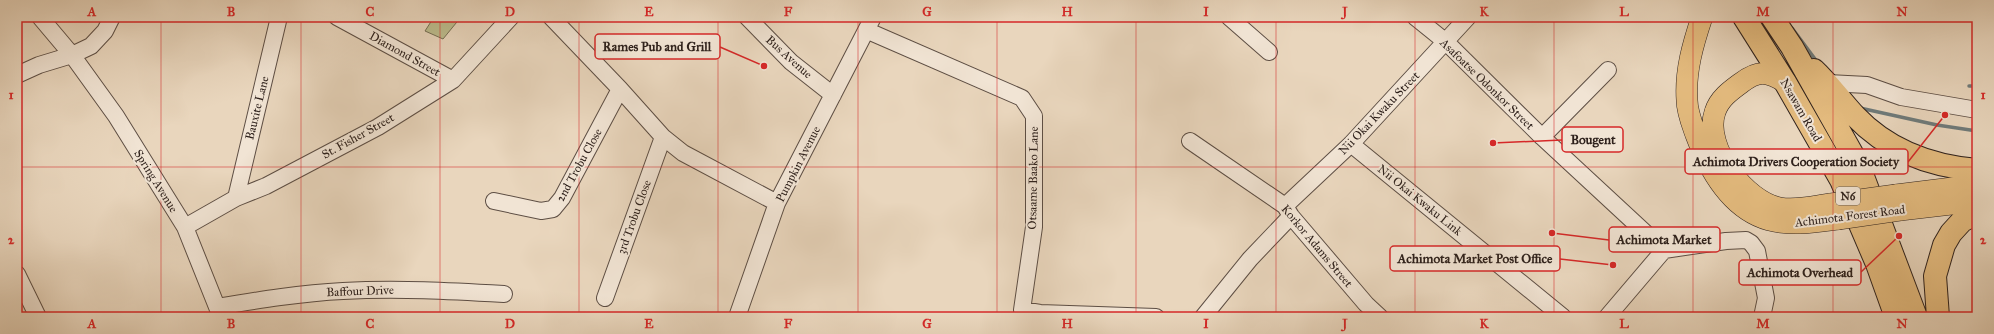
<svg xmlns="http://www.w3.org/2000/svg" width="1994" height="334" font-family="'IM FELL Great Primer',serif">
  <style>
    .green { fill: #bcbc8d; stroke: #756e54 }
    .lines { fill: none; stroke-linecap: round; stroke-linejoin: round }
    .stream { stroke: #6f7b7b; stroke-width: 3.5 }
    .minor-casing { stroke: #5d4e44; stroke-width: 18 }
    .major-casing { stroke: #2e211c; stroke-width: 22 }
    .highway-casing { stroke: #2e211c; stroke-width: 24 }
    .minor { stroke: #f1e4d4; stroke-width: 16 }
    .major { stroke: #e4bb7e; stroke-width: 21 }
    .highway { stroke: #e4bb7e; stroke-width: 22 }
    .major-bridge-casing { stroke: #2e211c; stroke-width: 22; stroke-linecap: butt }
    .major-bridge { stroke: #e4bb7e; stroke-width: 21 }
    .grid { fill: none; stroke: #d62828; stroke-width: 1; stroke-opacity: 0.55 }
    .labels { text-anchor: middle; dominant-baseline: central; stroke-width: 4; stroke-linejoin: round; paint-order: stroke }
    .shield { fill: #f1e4d4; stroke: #685c53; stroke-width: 1 }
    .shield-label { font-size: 11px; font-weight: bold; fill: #2e211c }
    .street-label { font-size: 12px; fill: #2e211c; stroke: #f1e4d4 }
    .leader { fill: none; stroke: #d62828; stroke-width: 1.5 }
    .callout-dot { fill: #d62828; stroke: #f1e4d4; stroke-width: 1.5 }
    .callout { fill: #f1e4d4; stroke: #d62828; stroke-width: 1.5 }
    .callout-label { font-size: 13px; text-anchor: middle; font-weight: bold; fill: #2e211c }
    .neatline { fill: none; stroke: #d62828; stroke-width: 1.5 }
    .grid-label { font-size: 13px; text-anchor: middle; font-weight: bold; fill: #d62828 }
  </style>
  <rect width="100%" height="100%" fill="#e9d6bd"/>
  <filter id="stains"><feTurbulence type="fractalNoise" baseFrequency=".005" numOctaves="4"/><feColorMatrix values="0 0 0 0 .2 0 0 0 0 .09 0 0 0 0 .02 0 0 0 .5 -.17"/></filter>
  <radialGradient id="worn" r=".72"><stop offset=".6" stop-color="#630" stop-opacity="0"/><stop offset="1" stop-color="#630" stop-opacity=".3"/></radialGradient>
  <path class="green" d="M434,17H461L443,39L425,31Z"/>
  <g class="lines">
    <path class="stream" d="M1792,28L1818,63
      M1969,86H1977
      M1860,108L1937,125L1977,131"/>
    <defs>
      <path id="minor" d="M40,17L72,55L116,116L185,227L221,317
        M337,17L453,80
        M551,17L620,89L663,137L683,153L777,203
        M747,17L791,62L833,95
        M1229,17L1269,52
        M1415,17L1446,42L1542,137L1664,250
        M868,31L1022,98L1034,116V227L1022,310L1040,313L1156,317
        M17,75L39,65L72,55L91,46L105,31L112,17
        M1828,83L1867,85L1901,97L1977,110
        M1542,137L1608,70
        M1190,141L1285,206L1291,216L1366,304L1380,317
        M1351,144L1563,317
        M236,198L279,17
        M494,201L541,211L553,209L562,198L620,89
        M1285,206L1351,144L1468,17
        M185,227L236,198L266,186L378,127L453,80L511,17
        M1664,250L1726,241L1746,240L1751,243L1757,251L1766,298L1762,317
        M17,274L38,317
        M605,298L663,137
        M217,307C259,300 301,293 343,291C397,288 451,291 504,294
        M737,317L777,203L873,17
        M1203,317L1250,259L1291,216
        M1607,317L1664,250"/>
      <path id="major" d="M1702,17C1693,44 1685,71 1687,100C1687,112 1692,124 1696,135C1709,170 1730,209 1769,220C1792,226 1815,222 1838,219
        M1785,82C1767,71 1758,70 1741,83C1730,91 1719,99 1715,112C1703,147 1746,202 1780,208C1797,211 1815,206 1831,204
        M1896,195L1977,185
        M1900,210L1977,201"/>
      <path id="highway" d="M1744,17L1785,82L1841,180L1877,264L1896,317
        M1772,17L1792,47L1859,166L1916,317
        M1814,70C1829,84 1841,101 1855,116C1888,151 1930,166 1977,170
        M1938,317L1935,276L1944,245L1951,233L1962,221L1977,213"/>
    </defs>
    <use href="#minor" class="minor-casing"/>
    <use href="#major" class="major-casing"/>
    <use href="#highway" class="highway-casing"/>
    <use href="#minor" class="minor"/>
    <use href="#major" class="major"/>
    <use href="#highway" class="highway"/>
    <defs>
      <path id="major-bridge" d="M1831,204L1896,195
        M1838,219L1900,210"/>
    </defs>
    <use href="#major-bridge" class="major-bridge-casing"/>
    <use href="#major-bridge" class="major-bridge"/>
  </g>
  <path class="grid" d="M161,17V317M301,17V317M440,17V317M579,17V317M718,17V317M858,17V317M997,17V317M1136,17V317M1276,17V317M1415,17V317M1554,17V317M1693,17V317M1833,17V317M17,167H1977"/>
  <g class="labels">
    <rect class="shield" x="1836" y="187" width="24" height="18" rx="3"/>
    <g class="shield-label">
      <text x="1848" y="196">N6</text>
    </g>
    <g class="street-label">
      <text transform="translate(405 54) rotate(29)">Diamond Street</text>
      <text transform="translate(789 57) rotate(42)">Bus Avenue</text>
      <text transform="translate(1487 84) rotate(44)">Asafoatse Odonkor Street</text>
      <text transform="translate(257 108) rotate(-76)">Bauxite Lane</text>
      <text transform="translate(1801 110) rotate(60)">Nsawam Road</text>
      <text transform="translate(1379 113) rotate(-46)">Nii Okai Kwaku Street</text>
      <text transform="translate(358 136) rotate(-29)">St. Fisher Street</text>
      <text transform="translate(798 164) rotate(-63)">Pumpkin Avenue</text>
      <text transform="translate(579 165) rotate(-61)">2nd Trobu Close</text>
      <text transform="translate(1033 178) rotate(-89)">Otsaame Baako Lane</text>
      <text transform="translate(156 181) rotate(58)">Spring Avenue</text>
      <text transform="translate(1420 200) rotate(39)">Nii Okai Kwaku Link</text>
      <text transform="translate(1850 216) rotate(-7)">Achimota Forest Road</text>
      <text transform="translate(634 217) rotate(-70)">3rd Trobu Close</text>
      <text transform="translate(1317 246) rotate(50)">Korkor Adams Street</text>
      <text transform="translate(360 291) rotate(-2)">Baffour Drive</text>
    </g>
  </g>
  <path class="leader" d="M764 66L720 47M1493 143L1562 140M1945 115L1908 162M1552 233L1609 240M1613 265L1560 259M1899 236L1861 272"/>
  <g class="callout-dot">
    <circle cx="764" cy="66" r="4"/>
    <circle cx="1493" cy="143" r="4"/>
    <circle cx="1945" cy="115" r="4"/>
    <circle cx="1552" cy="233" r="4"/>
    <circle cx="1613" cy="265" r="4"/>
    <circle cx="1899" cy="236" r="4"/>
  </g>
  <g class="callout">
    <rect x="595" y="34" width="125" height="25" rx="4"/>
    <rect x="1562" y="127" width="61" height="25" rx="4"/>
    <rect x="1685" y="149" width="223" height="25" rx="4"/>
    <rect x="1609" y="227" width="111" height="25" rx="4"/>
    <rect x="1390" y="246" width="170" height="25" rx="4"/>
    <rect x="1739" y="260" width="122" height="25" rx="4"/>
  </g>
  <g class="callout-label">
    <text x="657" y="51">Rames Pub and Grill</text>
    <text x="1593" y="144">Bougent</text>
    <text x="1796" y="166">Achimota Drivers Cooperation Society</text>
    <text x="1664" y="244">Achimota Market</text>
    <text x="1475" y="263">Achimota Market Post Office</text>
    <text x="1800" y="277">Achimota Overhead</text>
  </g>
  <rect width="1994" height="334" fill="none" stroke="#e9d6bd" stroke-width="44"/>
  <rect x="22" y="22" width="1950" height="290" class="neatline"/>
  <g class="grid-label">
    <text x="92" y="16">A</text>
    <text x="231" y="16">B</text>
    <text x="370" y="16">C</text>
    <text x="510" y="16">D</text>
    <text x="649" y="16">E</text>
    <text x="788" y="16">F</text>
    <text x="927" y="16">G</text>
    <text x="1067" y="16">H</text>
    <text x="1206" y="16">I</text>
    <text x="1345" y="16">J</text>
    <text x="1484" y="16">K</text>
    <text x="1624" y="16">L</text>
    <text x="1763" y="16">M</text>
    <text x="1902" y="16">N</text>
    <text x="11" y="99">1</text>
    <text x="1983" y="99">1</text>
    <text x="11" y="244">2</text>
    <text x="1983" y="244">2</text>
    <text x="92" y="328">A</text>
    <text x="231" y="328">B</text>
    <text x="370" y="328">C</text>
    <text x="510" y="328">D</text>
    <text x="649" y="328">E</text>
    <text x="788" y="328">F</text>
    <text x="927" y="328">G</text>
    <text x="1067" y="328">H</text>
    <text x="1206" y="328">I</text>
    <text x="1345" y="328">J</text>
    <text x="1484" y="328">K</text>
    <text x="1624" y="328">L</text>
    <text x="1763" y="328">M</text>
    <text x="1902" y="328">N</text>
  </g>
  <rect width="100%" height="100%" filter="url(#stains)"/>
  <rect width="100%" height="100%" fill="url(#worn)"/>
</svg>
